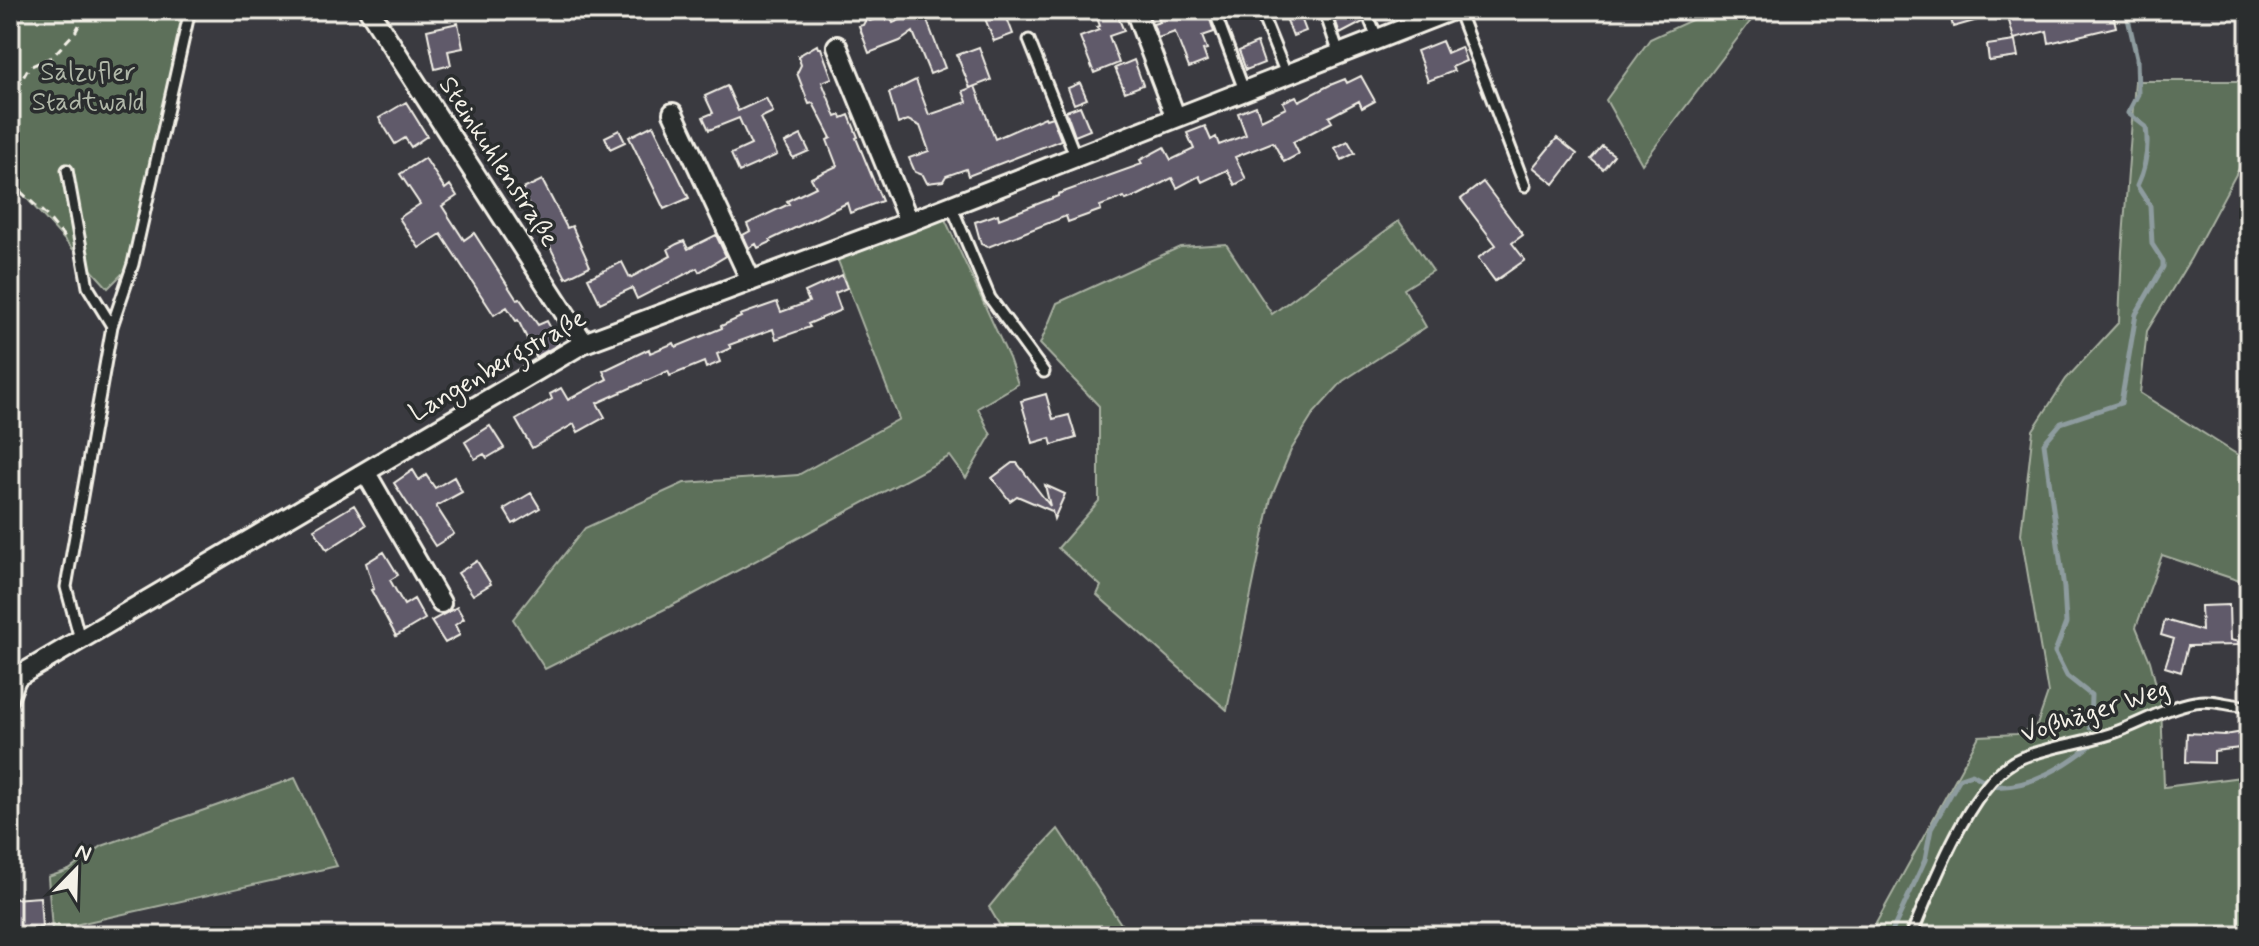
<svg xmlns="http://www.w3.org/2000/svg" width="2259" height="946" font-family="Mynerve,sans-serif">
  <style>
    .green { fill: #5d705a; stroke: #a8b0a1; stroke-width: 2 }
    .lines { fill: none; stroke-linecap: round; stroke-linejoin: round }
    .stream { stroke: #8e9c9f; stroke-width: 5 }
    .building { fill: #615a6b; stroke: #f4f1e8; stroke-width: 2 }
    .service-casing { stroke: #f4f1e8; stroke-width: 15 }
    .minor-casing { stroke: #f4f1e8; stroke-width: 24 }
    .path { stroke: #f4f1e8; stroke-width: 3; stroke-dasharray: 8 6; stroke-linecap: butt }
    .service { stroke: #2a2d2e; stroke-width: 9 }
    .minor { stroke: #2a2d2e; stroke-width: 18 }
    .labels { text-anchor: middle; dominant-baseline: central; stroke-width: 7; stroke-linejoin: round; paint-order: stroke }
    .park-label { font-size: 26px; fill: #b0b7a8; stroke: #2a2d2e }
    .street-label { font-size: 26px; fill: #f4f1e8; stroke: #2a2d2e }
  </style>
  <rect width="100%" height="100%" fill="#3a3a40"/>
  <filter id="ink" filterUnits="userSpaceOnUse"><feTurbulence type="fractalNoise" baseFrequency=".0125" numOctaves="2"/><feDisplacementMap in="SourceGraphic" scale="16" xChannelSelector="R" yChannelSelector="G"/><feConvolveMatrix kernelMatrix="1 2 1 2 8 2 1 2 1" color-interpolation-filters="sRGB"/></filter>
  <g filter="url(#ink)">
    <path class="green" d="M10,10H184L129,267L108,288L22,193L10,206Z
      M1713,10H1759L1642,164L1606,100L1650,39Z
      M2135,81H2249V150L2191,258L2147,331L2140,393L2249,462V584L2162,555L2136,627L2150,661L2161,704L2164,787L2249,776V936H1869L1979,736L2017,734L2037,725L2048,693L2021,534L2033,430L2066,379L2119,322L2122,251Z
      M944,217L1009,358L1018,384L978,408L991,435L966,478L950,456L683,600L545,669L513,619L585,528L684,483L798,475L899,419L837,258Z
      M1399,221L1433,271L1404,289L1426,327L1343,381L1314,413L1291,450L1271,498L1227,710L1097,595L1101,586L1058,548L1099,501V406L1040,344L1057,303L1180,247L1226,244L1272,314Z
      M295,778L337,866L52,930L48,877L69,870L102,846Z
      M1058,829L1129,936H1006L989,907L1022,867Z"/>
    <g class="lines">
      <path class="stream" d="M2090,728L2091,695L2067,676L2055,652L2066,623L2064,588L2044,443L2061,423L2121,403L2136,314L2163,267V261L2152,244L2150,206L2137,186C2146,167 2149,148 2146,127L2128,113L2138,94L2137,58L2126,10
        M1995,786C2028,789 2065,766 2090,746
        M1890,936L1925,860L1931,829L1960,778L1972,774L1988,783"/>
    </g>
    <path class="building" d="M923,10L945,68L930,74L913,32L900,41L869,53L859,26L863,25L866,19L870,21L889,14L893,23Z
      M1004,10L1013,34L994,41L984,16Z
      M1094,10H1115L1124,31L1109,36L1119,63L1094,73L1080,37L1099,30L1097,27L1100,26Z
      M1155,10H1207L1214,32L1202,36L1207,49L1203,50L1207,61L1189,68L1175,32L1158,38L1153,24L1160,22Z
      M1283,10H1298L1306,31L1293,36Z
      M1332,10H1359L1363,22L1340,34Z
      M1949,10H1998L1999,14L1953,27Z
      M2006,10H2112L2116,27L2049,43L2047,31L2014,39Z
      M458,23L463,48L448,51L451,65L435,69L427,30Z
      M1442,41L1447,53L1461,47L1466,61L1452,67L1454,71L1428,81L1417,51Z
      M2015,41L2018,57L1989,61L1987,45Z
      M1257,43L1264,63L1246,70L1239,51Z
      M817,45L818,48H821L832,78L822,82L836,117L841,115L842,118L849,115L858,137L856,138L882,201L850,213L847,203L770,240L771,242L758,248L756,244L749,248L743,235L750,231L747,224L789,204L787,201L816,187L811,178L837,166L827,140L831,138L813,103L809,104L797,73L801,65L798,56Z
      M979,47L991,80L970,88L957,55Z
      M1134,60L1143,85L1125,92L1115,68Z
      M1361,76L1375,101L1362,108L1359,101L1329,117L1332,122L1293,142L1299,154L1284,162L1273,142L1235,157L1246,179L1235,185L1227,170L1202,182L1199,176L1177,188L1172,178L1139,195L1126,200L1124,197L1100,206L1101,210L1068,222L1066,216L988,247L981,244L975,222L998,214L999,219L1058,196V194L1142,164L1140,160L1164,147L1171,160L1194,149L1187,133L1205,126L1211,140L1216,137L1219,145L1246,135L1238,113L1256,106L1261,120L1286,108L1283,102L1296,96L1299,101L1330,85L1345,79L1347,83Z
      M916,80L929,115L967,102L963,91L975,86L995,139L1045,117L1046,119L1052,117L1061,140L968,176L966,169L946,176L943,181L927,183L923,175L915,172L909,158L929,151L920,126L908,120L898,124L889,93Z
      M1080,83L1087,99L1074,104L1068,88Z
      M727,86L738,111L766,98L773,112L760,118L777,155L739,172L731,154L751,145L739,118L709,130L703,117L713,113L705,96Z
      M406,102L427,136L411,147L405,138L395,144L379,118Z
      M1080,106L1090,130L1075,136L1066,111Z
      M653,125L689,198L664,209L629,137Z
      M619,130L625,142L610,149L605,137Z
      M801,135L809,151L793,158L785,143Z
      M1557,138L1577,154L1554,184L1533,167Z
      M1348,141L1355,153L1342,160L1335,148Z
      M1602,146L1614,155L1603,169L1591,159Z
      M425,158L445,189L450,185L457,196L442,206L464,240L474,233L517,300L520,299L538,325L547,321L559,344L536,357L518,320L516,321L507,307L494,315L441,234L419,248L399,218L420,204L400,174Z
      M542,180L567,228L572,226L590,266L566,278L521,190Z
      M1483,182L1523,235L1512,243L1525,260L1495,281L1478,258L1496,245L1461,199Z
      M716,235L726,256L699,272L697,268L637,299L632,288L600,303L588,278L622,262L630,278L671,256L668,249L677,244L684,241L688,249Z
      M842,275L847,288L835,293L841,310L808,324L810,327L776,339L773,329L729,345L731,348L717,354L720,362L706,368L704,362L670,376L668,371L597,403L605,417L578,432L574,424L532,448L516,420L552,399L550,394L561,388L568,400L607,379L603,371L649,349L650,353L674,343L676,347L722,328L721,326L741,317L740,315L777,302L781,312L809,302L805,292Z
      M1046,394L1053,419L1069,415L1076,438L1052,445L1050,438L1033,443L1021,401Z
      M490,426L504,448L487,458L484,454L475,459L465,442Z
      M1012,463H1017L1050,506L1045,485L1065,494L1054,519L1052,511L1017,496L1010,501L992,478Z
      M413,470L419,480L426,475L435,488L454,477L462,492L436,506L454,534L435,546L394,483Z
      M531,493L540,508L513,524L504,509Z
      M354,505L366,525L327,550L314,529Z
      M384,552L398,575L390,580L404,605L414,599L425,619L396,636L371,590L374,589L366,563Z
      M477,561L491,584L473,595L458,573Z
      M2229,605L2230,640L2239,642L2238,645L2188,646L2181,672L2165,667L2174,639L2161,635L2165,620L2202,631L2201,606Z
      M457,607L464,619L455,625L460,635L445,643L431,621Z
      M2249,731V747L2214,751V763L2186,762L2187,733L2225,735Z
      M40,897L42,927L14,929L12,899Z"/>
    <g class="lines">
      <defs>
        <path id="service" d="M1214,10L1244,90
          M1260,10L1286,74
          M1324,10L1339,54
          M1366,10L1378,40
          M1458,10L1525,186
          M1029,40L1075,155
          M67,170L88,287L112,326
          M951,205L990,298L1044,372
          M80,639L66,587L112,326L133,264L190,10
          M10,706L22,676
          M1911,936C1931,889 1972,777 2021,758C2047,747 2082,743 2110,734C2139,725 2165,707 2195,702C2214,698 2230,707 2249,706"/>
        <path id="minor" d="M369,10L584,343
          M1135,10L1175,116
          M837,46L909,222
          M673,113L751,281
          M366,473L441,603
          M10,681L584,343L909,222L1452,10"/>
      </defs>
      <use href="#service" class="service-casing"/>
      <use href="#minor" class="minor-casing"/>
      <path class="path" d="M10,101L29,67L52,57L76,31L87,10
        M10,182L45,214L66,239"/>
      <use href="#service" class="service"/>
      <use href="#minor" class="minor"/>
    </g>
  </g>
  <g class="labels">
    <g class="park-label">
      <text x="88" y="73">Salzufler<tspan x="88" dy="30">Stadtwald</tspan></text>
    </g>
    <g class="street-label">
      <text transform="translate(498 162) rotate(57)">Steinkuhlenstraße</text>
      <text transform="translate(498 366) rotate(-30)">Langenbergstraße</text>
      <text transform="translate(2095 712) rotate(-18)">Voßhäger Weg</text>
    </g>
  </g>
  <rect width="2259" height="946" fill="none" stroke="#2a2d2e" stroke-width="40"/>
  <rect x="20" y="20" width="2219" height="906" fill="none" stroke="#f4f1e8" stroke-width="3" filter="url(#ink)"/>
  <g transform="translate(76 870) rotate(23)" stroke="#2a2d2e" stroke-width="6" paint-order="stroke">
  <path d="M0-6L14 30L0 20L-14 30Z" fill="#f4f1e8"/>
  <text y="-12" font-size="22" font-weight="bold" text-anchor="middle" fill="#f4f1e8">N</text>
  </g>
</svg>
